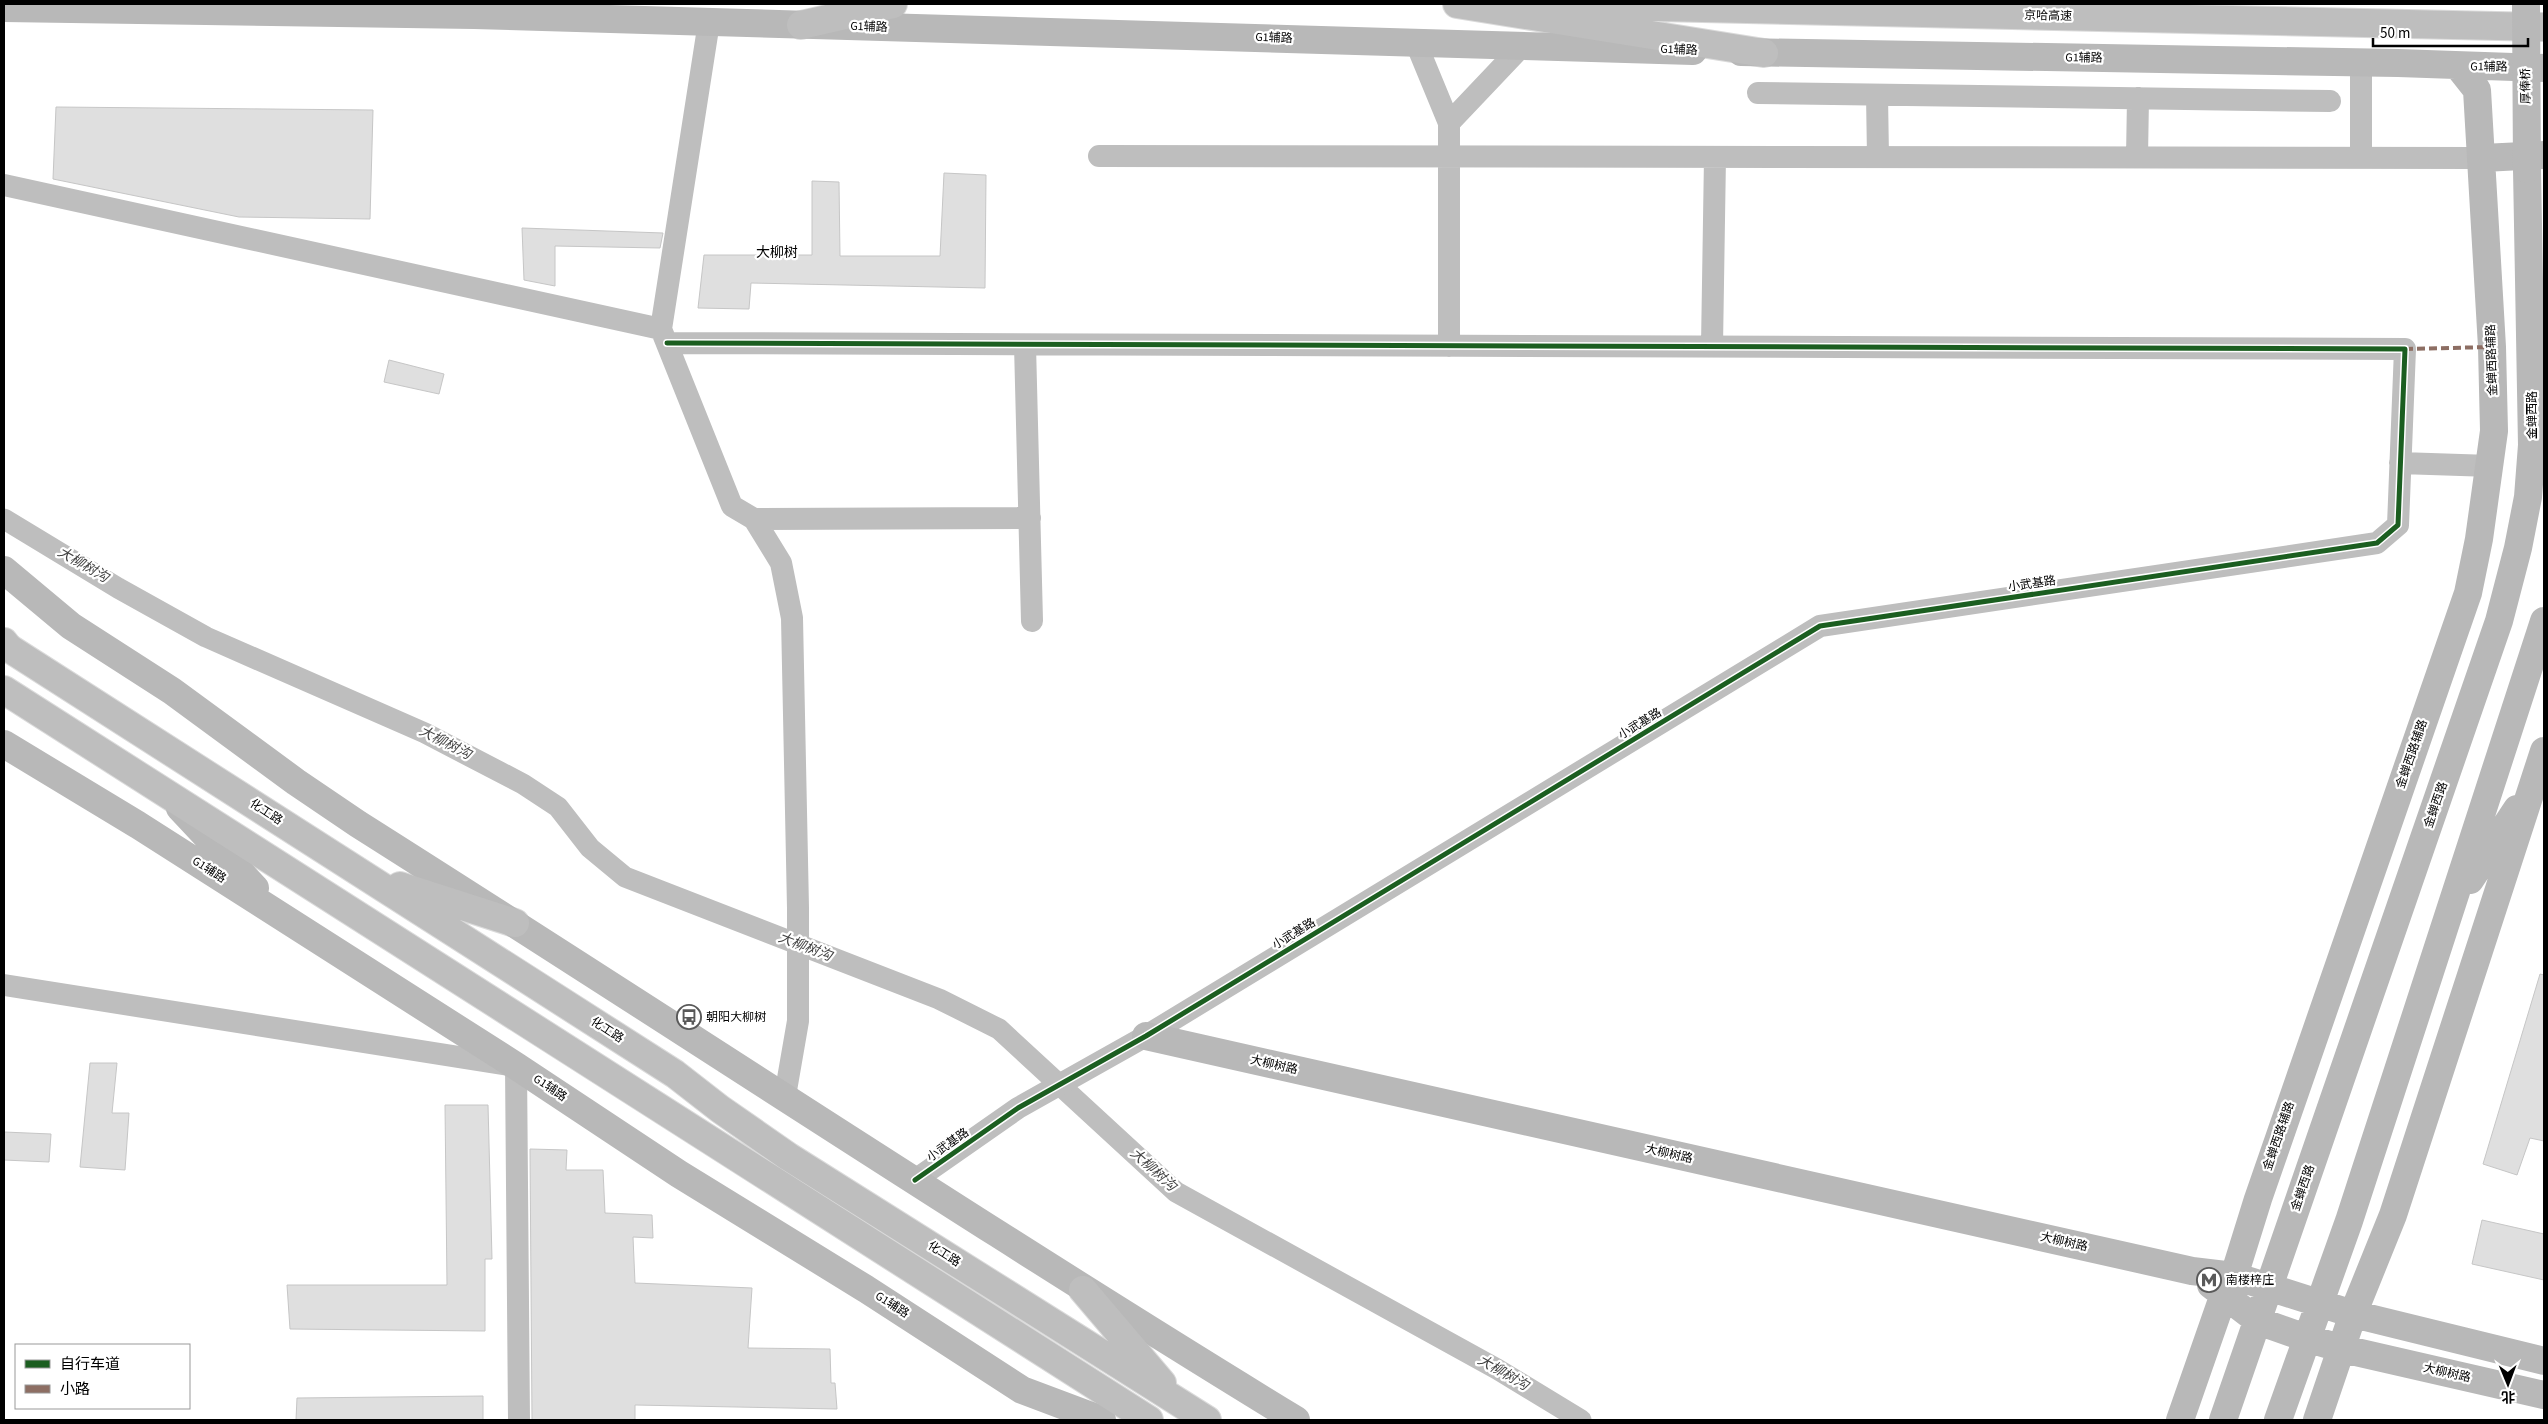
<svg xmlns="http://www.w3.org/2000/svg" width="2548" height="1424" font-family="'Source Sans 3','Noto Sans SC',sans-serif">
  <style>
    .lines { fill: none; stroke-linecap: round; stroke-linejoin: round }
    .canal { stroke: #bebebe; stroke-width: 21 }
    .building { fill: #dfdfdf; stroke: #c6c6c6 }
    .primary-casing { stroke: #dbdbdb; stroke-width: 30 }
    .highway-casing { stroke: #dbdbdb; stroke-width: 30 }
    .street { stroke: #bebebe; stroke-width: 22 }
    .secondary { stroke: #b8b8b8; stroke-width: 28 }
    .primary { stroke: #bebebe; stroke-width: 28 }
    .highway { stroke: #bebebe; stroke-width: 28 }
    .secondary-bridge { stroke: #b8b8b8; stroke-width: 28 }
    .quiet { stroke: #8d6e63; stroke-width: 4; stroke-dasharray: 8 4; stroke-linecap: butt }
    .cycleway-casing { stroke: #fff; stroke-width: 8 }
    .cycleway { stroke: #1b5e20; stroke-width: 5 }
    .labels { text-anchor: middle; dominant-baseline: central; stroke-width: 4.5; stroke-linejoin: round; paint-order: stroke }
    .street-label { font-size: 12px; fill: #000; stroke: #fff }
    .poi-label { font-size: 12px; fill: #000; stroke: #fff; text-anchor: start }
    .neighbourhood-label { font-size: 14px; fill: #000; stroke: #fff }
    .water-label { font-size: 14px; font-style: italic; fill: #434343; stroke: #fff }
  </style>
  <rect width="100%" height="100%" fill="#fff"/>
  <g class="lines">
    <path class="canal" d="M4,519L118,588L206,637L425,733L523,784L558,807L590,848L625,877L939,999L999,1029L1176,1192L1497,1369L1581,1420"/>
  </g>
  <path class="building" d="M56,107L373,110L370,219L239,217L53,179Z
    M944,173L986,175L985,288L751,283L749,309L698,308L704,255H812V181L839,182L840,256H940Z
    M522,228L663,233L660,248L555,246V286L524,280Z
    M389,360L444,374L439,394L384,382Z
    M2540,974L2544,975V1141L2530,1138L2517,1175L2483,1164Z
    M90,1063H117L112,1113H129L125,1170L80,1167Z
    M445,1105H488L492,1259H485V1331L290,1329L287,1285H447Z
    M4,1132L51,1134L49,1162L4,1160Z
    M530,1149L567,1150L566,1170H603L605,1213L652,1215L653,1238L633,1237L635,1283L752,1288L748,1348L830,1349L831,1383H835L837,1409L635,1405V1420H532Z
    M2482,1220L2544,1234V1280L2472,1264Z
    M483,1396V1420H296L297,1398Z"/>
  <g class="lines">
    <defs>
      <path id="primary" d="M4,645L675,1074L720,1109L789,1157L1207,1420
        M4,690L1149,1420
        M400,886L515,923
        M1083,1290L1162,1383"/>
      <path id="highway" d="M1457,4L1764,53
        M1522,4L2544,27
        M801,25L893,4
        M4,642L8,647"/>
    </defs>
    <use href="#primary" class="primary-casing"/>
    <use href="#highway" class="highway-casing"/>
    <path class="street" d="M709,22L661,329L732,506L754,519L781,563L792,618L798,908V1021L785,1096
      M1416,43L1449,123V346
      M1758,93L2330,101
      M1877,95L1878,157
      M1449,123L1522,46
      M1099,156L2483,158
      M2137,157L2138,98
      M2361,158V62
      M4,185L661,329
      M667,343L2405,349L2398,525L2377,543L1820,626L1146,1036L1018,1108L915,1180
      M1025,345L1032,621
      M1712,346L1715,157
      M2400,463L2491,466
      M754,519L1030,518
      M4,985L516,1066L519,1420"/>
    <path class="secondary" d="M4,8L474,15L1693,51
      M1741,52L2398,63L2544,68
      M2483,158L2544,155
      M4,570L71,626L172,691L296,782L358,824C671,1022 980,1227 1296,1420
      M4,744L138,825L516,1066L679,1174L866,1289L1022,1390L1102,1420
      M180,808L255,888
      M2470,880L2517,809
      M1146,1036L2192,1271L2234,1276L2353,1314L2544,1361
      M2211,1285L2258,1321L2306,1338L2343,1349L2544,1395
      M2180,1420L2224,1294L2234,1276L2258,1199L2468,593L2479,539L2494,431L2492,347L2477,90L2458,66
      M2223,1420L2499,621L2518,548L2528,497L2532,445L2527,169
      M2278,1420L2349,1221L2544,621
      M2317,1420L2353,1314L2393,1215L2544,751"/>
    <use href="#primary" class="primary"/>
    <use href="#highway" class="highway"/>
    <path class="secondary-bridge" d="M2526,4L2527,169"/>
    <path class="quiet" d="M2405,349L2492,347"/>
    <defs>
      <path id="cycleway" d="M667,343L2405,349L2398,525L2377,543L1820,626L1146,1036L1018,1108L915,1180"/>
    </defs>
    <use href="#cycleway" class="cycleway-casing"/>
    <use href="#cycleway" class="cycleway"/>
  </g>
  <defs>
    <symbol id="bus-ring" viewBox="-11 -11 22 22"><circle r="9.5" fill="#fff" stroke="#595959" stroke-width="1.5"/><path d="M-5-6H5V4H4V6H2V4H-2V6H-4V4H-5ZM-3.5-4V0h7V-4ZM-3.5 1.2v1.5H-2V1.2ZM2 1.2v1.5H3.5V1.2Z" fill="#595959"/></symbol>
    <symbol id="metro-ring" viewBox="-11 -11 22 22"><circle r="9.5" fill="#fff" stroke="#595959" stroke-width="1.5"/><path d="M-5.5 5V-5H-3L0 0L3-5H5.5V5H3V-.5L0 4L-3-.5V5Z" fill="#595959"/></symbol>
  </defs>
  <g fill-rule="evenodd">
    <use href="#bus-ring" x="675" y="1003" width="28" height="28"/>
    <use href="#metro-ring" x="2195" y="1266" width="28" height="28"/>
  </g>
  <g class="labels">
    <g class="street-label">
      <text transform="translate(2048 16) rotate(1)">京哈高速</text>
      <text transform="translate(869 27) rotate(2)">G1辅路</text>
      <text transform="translate(1274 38) rotate(2)">G1辅路</text>
      <text transform="translate(1679 50) rotate(2)">G1辅路</text>
      <text transform="translate(2084 58) rotate(1)">G1辅路</text>
      <text transform="translate(2489 67) rotate(1)">G1辅路</text>
      <text transform="translate(2526 86) rotate(-91)">厚俸桥</text>
      <text transform="translate(2492 360) rotate(-92)">金蝉西路辅路</text>
      <text transform="translate(2532 415) rotate(-90)">金蝉西路</text>
      <text transform="translate(2032 584) rotate(-8)">小武基路</text>
      <text transform="translate(1640 724) rotate(-31)">小武基路</text>
      <text transform="translate(2412 754) rotate(-71)">金蝉西路辅路</text>
      <text transform="translate(2436 805) rotate(-71)">金蝉西路</text>
      <text transform="translate(266 812) rotate(33)">化工路</text>
      <text transform="translate(209 870) rotate(33)">G1辅路</text>
      <text transform="translate(1294 934) rotate(-31)">小武基路</text>
      <text transform="translate(607 1030) rotate(33)">化工路</text>
      <text transform="translate(1274 1065) rotate(13)">大柳树路</text>
      <text transform="translate(550 1088) rotate(34)">G1辅路</text>
      <text transform="translate(2279 1136) rotate(-71)">金蝉西路辅路</text>
      <text transform="translate(948 1145) rotate(-35)">小武基路</text>
      <text transform="translate(1669 1154) rotate(13)">大柳树路</text>
      <text transform="translate(2303 1188) rotate(-71)">金蝉西路</text>
      <text transform="translate(2064 1242) rotate(13)">大柳树路</text>
      <text transform="translate(944 1254) rotate(32)">化工路</text>
      <text transform="translate(892 1305) rotate(33)">G1辅路</text>
      <text transform="translate(2447 1373) rotate(13)">大柳树路</text>
    </g>
    <g class="poi-label">
      <text x="706" y="1017">朝阳大柳树</text>
      <text x="2226" y="1280">南楼梓庄</text>
    </g>
    <g class="neighbourhood-label">
      <text x="777" y="253">大柳树</text>
    </g>
    <g class="water-label">
      <text transform="translate(83 565) rotate(30)">大柳树沟</text>
      <text transform="translate(445 743) rotate(27)">大柳树沟</text>
      <text transform="translate(805 947) rotate(21)">大柳树沟</text>
      <text transform="translate(1153 1170) rotate(42)">大柳树沟</text>
      <text transform="translate(1503 1373) rotate(30)">大柳树沟</text>
    </g>
  </g>
  <rect width="2548" height="1424" fill="none" stroke="#000000" stroke-width="10"/>
  <rect x="15" y="1344" width="175" height="65" fill="#ffffff" stroke="#999999"/>
  <rect x="25" y="1360" width="25" height="8" fill="#1b5e20" stroke="#999999"/>
  <text x="60" y="1369" font-size="15" fill="#000000">自行车道</text>
  <rect x="25" y="1385" width="25" height="8" fill="#8d6e63" stroke="#999999"/>
  <text x="60" y="1394" font-size="15" fill="#000000">小路</text>
  <g transform="translate(2508 1384) rotate(179)" stroke="#ffffff" stroke-width="4" paint-order="stroke">
  <path d="M0-4L9 19L0 12L-9 19Z" fill="#000000"/>
  <text y="-8" font-size="14" font-weight="bold" text-anchor="middle" fill="#000000">北</text>
  </g>
  <path d="M2373 38v8h155v-8" fill="none" stroke="#000000" stroke-width="2.5"/>
  <text x="2380" y="38" font-size="15" fill="#000000" stroke="#ffffff" stroke-width="4" paint-order="stroke">50 m</text>
</svg>
